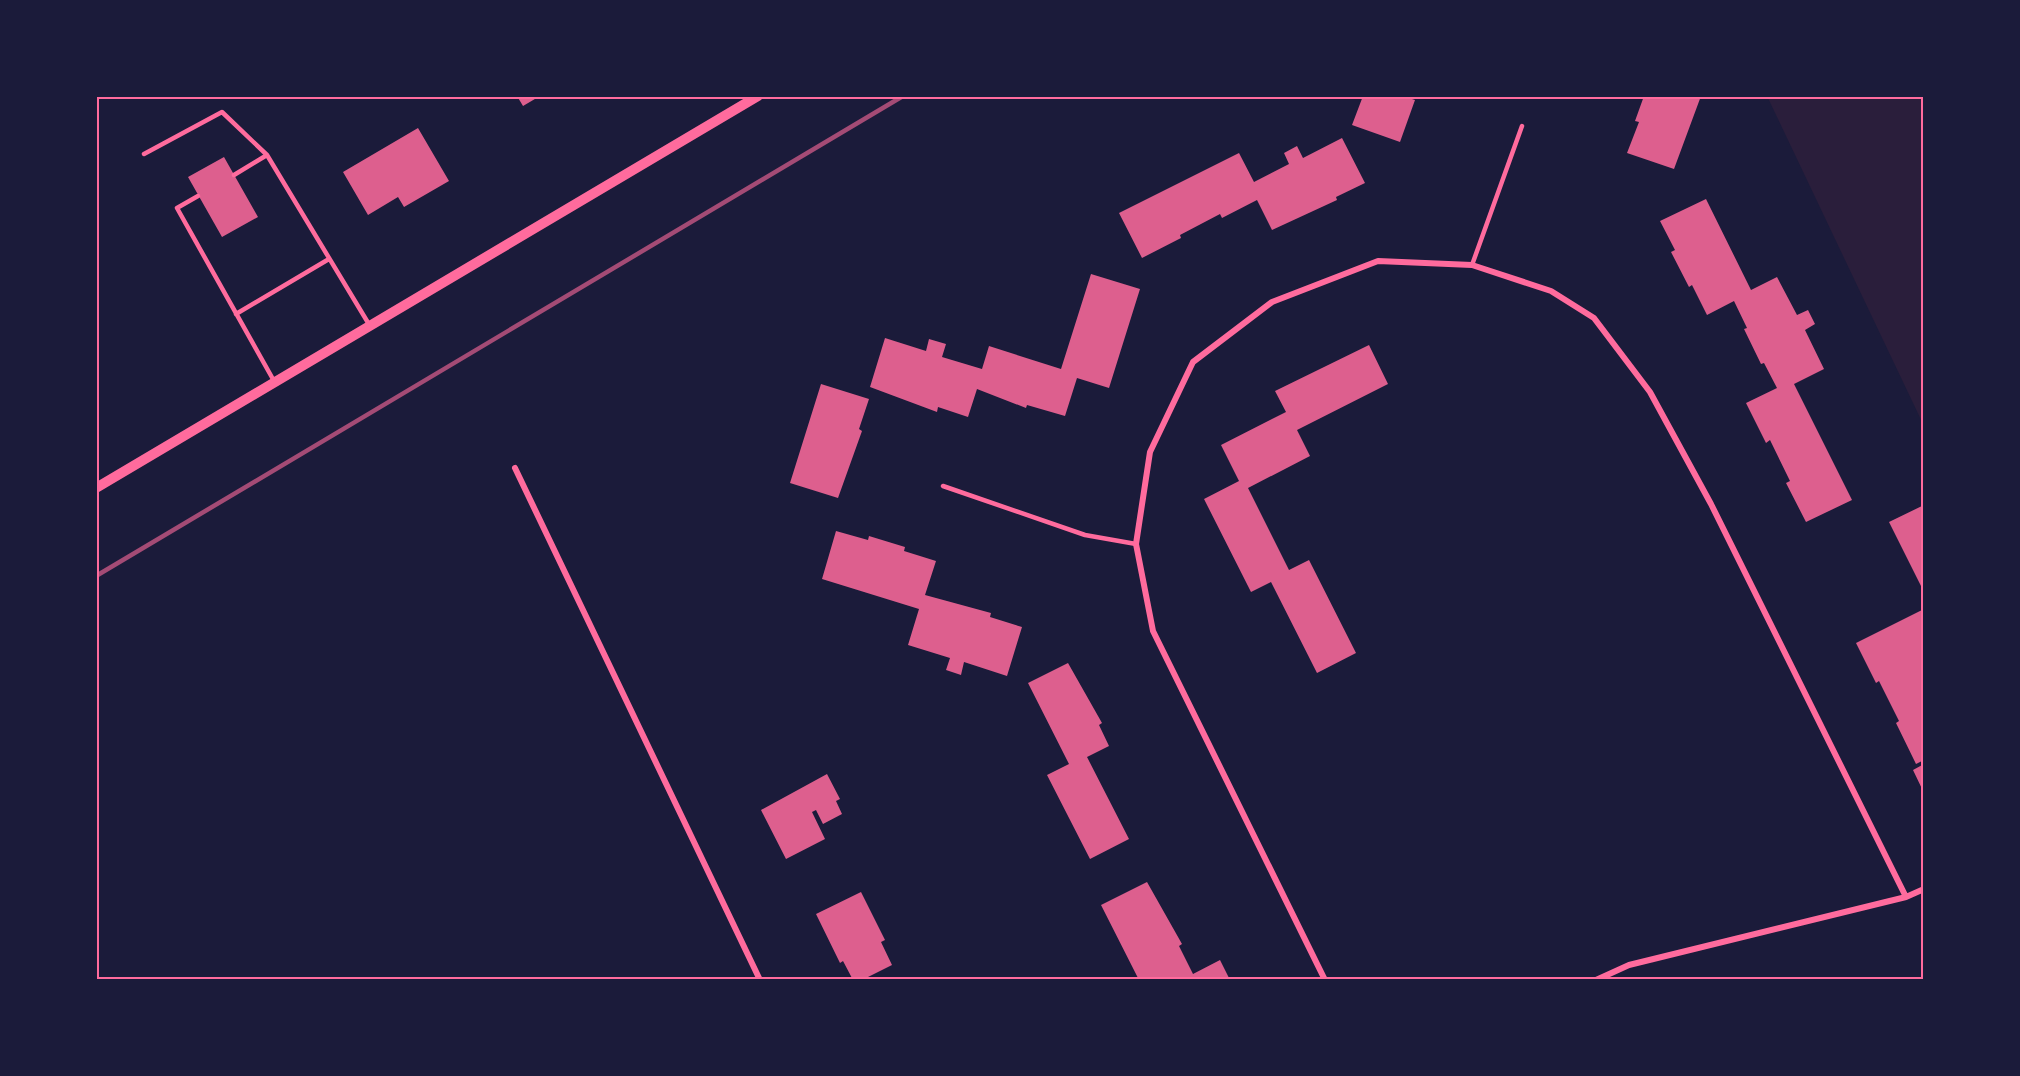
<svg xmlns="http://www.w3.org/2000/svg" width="2020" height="1076" font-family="'Space Grotesk',sans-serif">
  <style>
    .green { fill: #2a1e3b }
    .building { fill: #dd5f8e }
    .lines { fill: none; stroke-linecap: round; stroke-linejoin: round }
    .service { stroke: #ff6b9d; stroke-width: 4.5 }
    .minor { stroke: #ff6b9d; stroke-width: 6 }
    .tertiary { stroke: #ff6b9d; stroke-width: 10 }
    .rail { stroke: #a44b75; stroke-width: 4.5 }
    .neatline { fill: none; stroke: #ff6b9d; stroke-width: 2 }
  </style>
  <rect width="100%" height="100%" fill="#1b1b3a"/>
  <path class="green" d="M1767,96H1924V426Z"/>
  <path class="building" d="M517,96H540L523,106Z
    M1363,96H1413L1412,99L1415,100L1400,142L1352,125Z
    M1644,96H1701L1674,169L1627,153L1639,122L1635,121Z
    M418,128L449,181L404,207L398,197L368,215L343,172Z
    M1342,138L1365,183L1336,197L1337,200L1272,230L1257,200L1222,218L1220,214L1180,235L1181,238L1142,258L1119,213L1239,153L1254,182L1289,164L1284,153L1297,146L1303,158Z
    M224,157L258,217L222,237L188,177Z
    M1706,199L1751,290L1777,277L1797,315L1808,310L1815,324L1805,330L1824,369L1794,384L1852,500L1806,522L1786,483L1790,481L1770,440L1766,443L1746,403L1777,388L1764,363L1761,364L1744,329L1747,328L1734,301L1707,315L1692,285L1689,287L1671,252L1675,250L1660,221Z
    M1091,274L1140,289L1109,388L1077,378L1065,416L1027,405L1026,408L977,389L968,417L938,407L937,412L870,387L885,338L926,351L929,339L946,344L942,357L982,369L989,346L1061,369Z
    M1369,345L1388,384L1297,430L1310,456L1248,488L1289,570L1309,560L1356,653L1317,673L1271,582L1251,592L1204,499L1239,481L1221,445L1286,412L1275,391Z
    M821,384L869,399L859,429L862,431L838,498L790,483Z
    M1924,505V592L1889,522Z
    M836,531L868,540L869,536L905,547L904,551L936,561L925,595L991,613L990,617L1022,627L1007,676L964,662L961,675L946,670L950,658L908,645L919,609L822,579Z
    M1924,609V760L1916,764L1896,723L1899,721L1879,681L1876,683L1856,643Z
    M1068,663L1102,723L1099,725L1109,746L1087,757L1129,839L1090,859L1047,775L1069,764L1028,683Z
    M1924,764V793L1913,770Z
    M827,774L840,799L836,801L842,814L823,824L816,810L812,812L825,839L786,859L761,810Z
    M1147,882L1182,944L1179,946L1193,974L1220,960L1230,980H1139L1101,905Z
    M861,892L885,940L881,942L892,965L862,980H853L843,961L840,963L816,914Z"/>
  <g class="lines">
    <path class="service" d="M144,154L222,112L267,155
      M234,175L267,155L370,326
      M198,196L177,208L274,381
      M1472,265L1522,126
      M236,314L329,259
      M943,486L1085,535L1136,544"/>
    <path class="minor" d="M515,468L760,980
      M1325,980L1153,631L1136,544L1150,452L1193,362L1272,302L1378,261L1472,265L1551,291L1594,318L1650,392L1711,504L1906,897
      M1596,980L1629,965L1906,897L1924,889"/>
    <path class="tertiary" d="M96,488L758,96"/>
    <path class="rail" d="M96,576L903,96"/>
  </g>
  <rect width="2020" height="1076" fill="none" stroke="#1b1b3a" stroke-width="195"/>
  <rect x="98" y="98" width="1824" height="880" class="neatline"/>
</svg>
